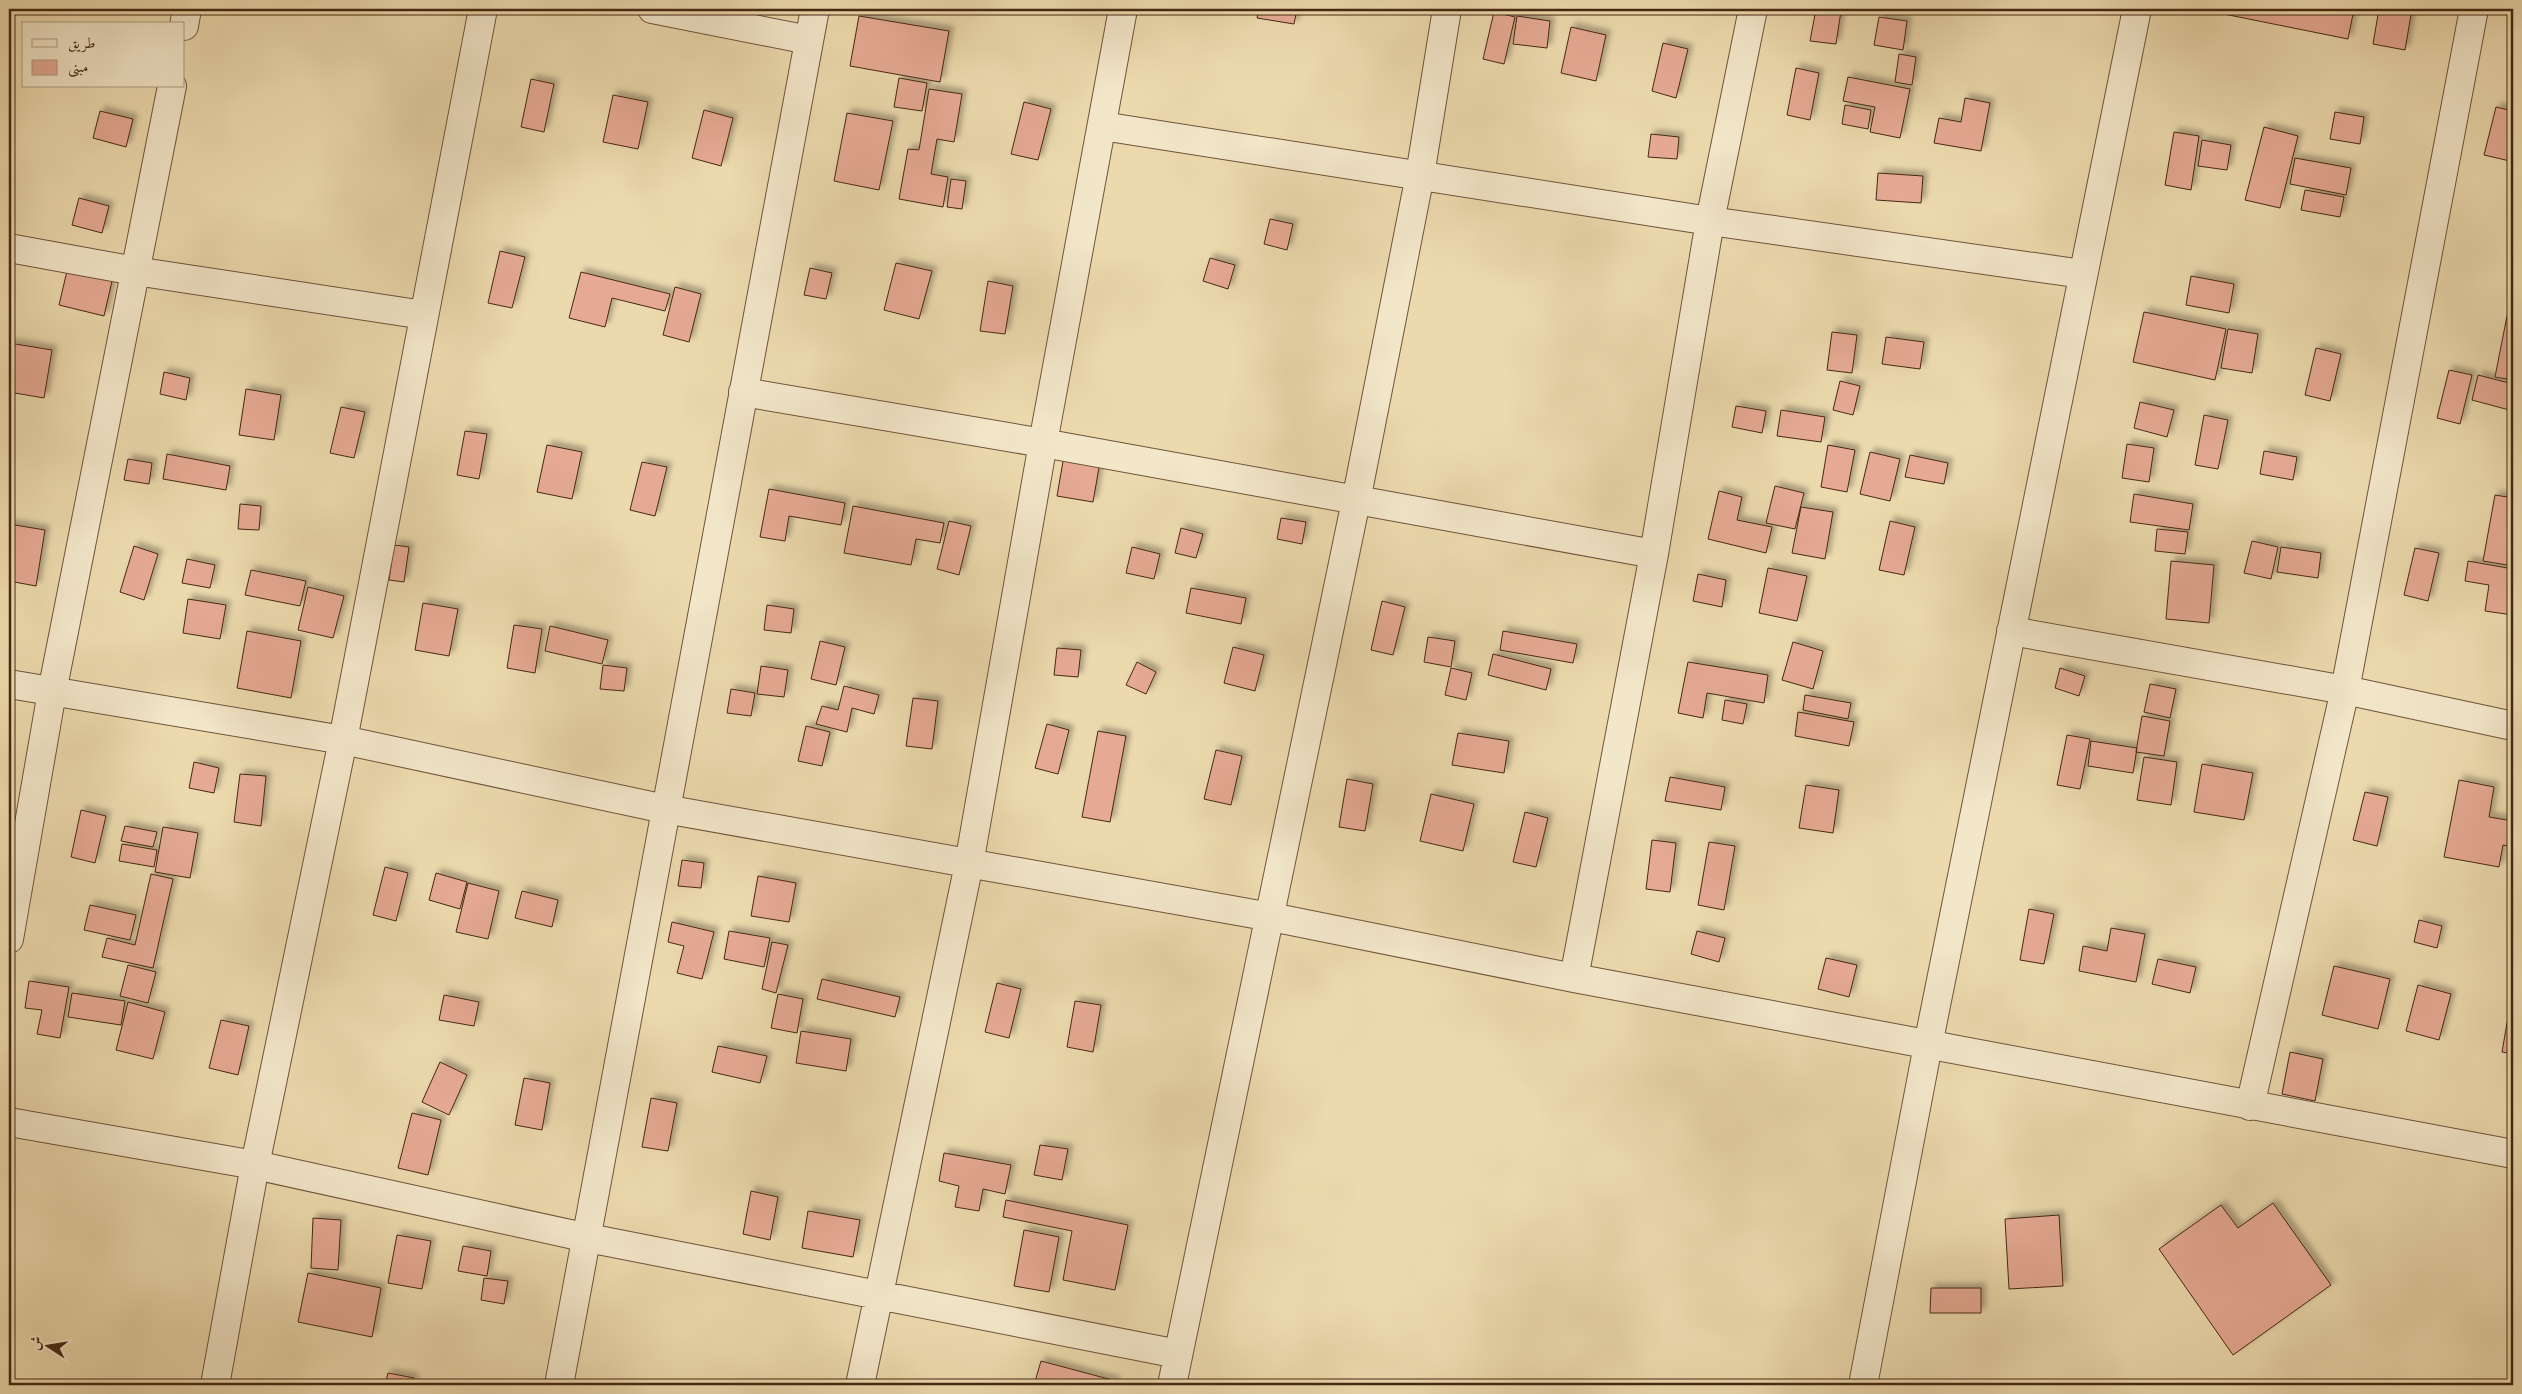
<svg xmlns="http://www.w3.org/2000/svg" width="2522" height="1394" font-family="'Libre Caslon Text',Amiri,serif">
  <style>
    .building { fill: #e6aa94; stroke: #462813; filter: url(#shadow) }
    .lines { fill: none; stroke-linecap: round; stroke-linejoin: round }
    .street-casing { stroke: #70543a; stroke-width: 30 }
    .street { stroke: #f3e7ca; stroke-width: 28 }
  </style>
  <defs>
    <filter id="shadow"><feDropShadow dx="4.5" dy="-4.5" stdDeviation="2.5" flood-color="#0004"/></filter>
  </defs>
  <rect width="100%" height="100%" fill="#ecdaae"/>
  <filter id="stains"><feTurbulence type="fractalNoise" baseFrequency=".004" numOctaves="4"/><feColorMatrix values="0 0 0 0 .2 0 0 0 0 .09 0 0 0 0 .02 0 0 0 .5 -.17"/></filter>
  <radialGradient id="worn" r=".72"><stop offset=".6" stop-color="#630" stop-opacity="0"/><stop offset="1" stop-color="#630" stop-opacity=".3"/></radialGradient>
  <path class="building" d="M1259,9H1297L1294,24L1257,18Z
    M1816,9L1841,11L1836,44L1810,41Z
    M2199,9H2354L2348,39Z
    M2379,9H2412L2405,50L2373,44Z
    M1494,12L1515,17L1504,64L1483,59Z
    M859,16L949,31L940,82L850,66Z
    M1517,16L1550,21L1547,48L1513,44Z
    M1879,17L1907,21L1903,50L1874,45Z
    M1571,27L1606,35L1596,81L1561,73Z
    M1663,43L1688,49L1676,98L1652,91Z
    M1899,54L1916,57L1912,85L1895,82Z
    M1796,68L1819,73L1810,120L1787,115Z
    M1848,77L1910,89L1900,138L1870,132L1875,107L1843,101Z
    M899,78L927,83L922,111L894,107Z
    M531,79L554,84L544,132L521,127Z
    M929,89L962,94L954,142L937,139L931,174L948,177L943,207L899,199L908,149L919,150Z
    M613,95L648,102L638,149L603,142Z
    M1965,98L1990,103L1981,151L1934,143L1939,118L1961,122Z
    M1024,102L1051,109L1038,160L1011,154Z
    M1845,105L1871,110L1868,129L1842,124Z
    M2496,107L2513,111V148L2510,161L2484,155Z
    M704,110L733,118L721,166L692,158Z
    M100,111L133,119L126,147L93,138Z
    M2335,112L2364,117L2360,144L2330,139Z
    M847,113L893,121L879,190L834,181Z
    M2264,127L2298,136L2280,208L2245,200Z
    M2174,132L2199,136L2191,190L2165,185Z
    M1651,134L1679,137L1677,159L1648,157Z
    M2202,140L2231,145L2227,170L2198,166Z
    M2295,158L2351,168L2346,195L2290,184Z
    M1878,173L1923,176L1921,203L1876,200Z
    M951,179L966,181L962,209L947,207Z
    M2305,190L2344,197L2340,217L2301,210Z
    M79,198L109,206L102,233L72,225Z
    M1270,219L1293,224L1287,250L1264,244Z
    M500,251L525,257L512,308L488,303Z
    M1210,258L1235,265L1228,289L1203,281Z
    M896,263L932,271L919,319L884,310Z
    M810,268L832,273L826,299L804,295Z
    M67,271L112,281L104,316L59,305Z
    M581,272L670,294L665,311L612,298L605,327L569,318Z
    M2191,276L2234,284L2229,313L2186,305Z
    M988,281L1013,286L1005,334L980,331Z
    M675,287L701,294L689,342L663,335Z
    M2144,312L2226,329L2215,380L2133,362Z
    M2507,316L2513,317V380L2495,377Z
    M2228,329L2258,334L2252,373L2221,368Z
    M1832,332L1857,335L1852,373L1827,370Z
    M1886,337L1924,342L1920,369L1882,364Z
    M9,343L52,350L44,398L9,392Z
    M2316,348L2341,354L2330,401L2305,395Z
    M2449,370L2472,375L2460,424L2437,418Z
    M164,372L190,378L186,400L160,394Z
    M2478,375L2513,384V411L2472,400Z
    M1840,381L1860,386L1853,415L1833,410Z
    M246,389L281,395L274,440L239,435Z
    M2140,402L2174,410L2167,437L2134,428Z
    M1736,406L1766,411L1762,433L1732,427Z
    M341,407L365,412L354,458L330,453Z
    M1781,410L1825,417L1821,442L1777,436Z
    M2204,415L2228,420L2218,469L2195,465Z
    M465,431L487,434L479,479L457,475Z
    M2127,444L2154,448L2149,482L2122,478Z
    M547,445L582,452L572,499L537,492Z
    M1828,445L1855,450L1847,492L1821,487Z
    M1065,450L1101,456L1093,502L1057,496Z
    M2264,451L2297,457L2293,480L2260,474Z
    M1870,452L1900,459L1890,501L1860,494Z
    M167,454L230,466L226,490L163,479Z
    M1910,455L1948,463L1944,484L1905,477Z
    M128,459L152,463L149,484L124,480Z
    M642,462L667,467L655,516L630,510Z
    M1775,486L1804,493L1795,529L1766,523Z
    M769,489L845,503L841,525L789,516L785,541L760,537Z
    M1719,491L1742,497L1737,520L1772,527L1766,553L1708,539Z
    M2134,494L2193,504L2189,530L2130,522Z
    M2495,495L2513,498V566L2483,561Z
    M240,504L261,506L259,530L238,529Z
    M853,506L944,523L940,543L916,539L911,565L844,553Z
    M1801,507L1833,512L1825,559L1792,553Z
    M1281,518L1306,522L1302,544L1277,539Z
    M949,521L971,526L959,575L937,569Z
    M1890,521L1915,527L1904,575L1879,570Z
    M9,524L45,530L36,586L9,581Z
    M1181,528L1203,534L1196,558L1175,553Z
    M2157,529L2188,532L2185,554L2155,551Z
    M2252,541L2278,547L2271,579L2244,573Z
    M394,545L409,547L404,582L389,580Z
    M134,546L158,554L144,600L120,592Z
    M1132,547L1160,554L1154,579L1126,573Z
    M2281,547L2321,553L2318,578L2277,572Z
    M2415,548L2439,553L2428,601L2404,595Z
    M187,559L215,565L210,588L182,583Z
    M2171,561L2214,565L2209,623L2166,619Z
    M2468,561L2513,569V615L2485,611L2489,585L2465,581Z
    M1768,568L1807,576L1797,621L1759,613Z
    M251,570L306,581L300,606L245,595Z
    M1698,574L1726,580L1722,607L1693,601Z
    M308,587L344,596L333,638L298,630Z
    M1191,588L1246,598L1241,624L1186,613Z
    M188,599L226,605L220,639L183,633Z
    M1382,601L1405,607L1393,655L1371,650Z
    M423,603L458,609L449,656L415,650Z
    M767,605L794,609L791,633L764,630Z
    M514,625L542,629L535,673L507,668Z
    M550,626L608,640L602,664L545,651Z
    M247,631L301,641L291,698L237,688Z
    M1503,631L1577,644L1573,663L1500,650Z
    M1428,637L1455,641L1451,667L1424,662Z
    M820,641L845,647L836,685L811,679Z
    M1793,642L1823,651L1813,689L1782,680Z
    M1233,647L1264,655L1255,691L1224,683Z
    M1057,648L1081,650L1078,677L1054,675Z
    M1493,654L1551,669L1546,690L1488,675Z
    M1137,662L1156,672L1146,694L1126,685Z
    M1688,662L1768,675L1764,703L1707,693L1703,718L1678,713Z
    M603,665L627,668L624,691L600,689Z
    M761,666L788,670L784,697L757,694Z
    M1451,668L1472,673L1466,700L1445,695Z
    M2060,668L2085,676L2079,696L2055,688Z
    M2150,684L2176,689L2170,718L2144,712Z
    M844,686L879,695L874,714L852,708L847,732L816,724L822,706L838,710Z
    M731,689L755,693L751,716L727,713Z
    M1805,695L1851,703L1848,719L1803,710Z
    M913,698L938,701L932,749L906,746Z
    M1725,700L1747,704L1743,724L1722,720Z
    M1798,712L1854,722L1849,746L1795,736Z
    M2142,716L2170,721L2164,756L2136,752Z
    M1047,724L1069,730L1058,774L1035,768Z
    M806,726L830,732L822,766L798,761Z
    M1098,731L1126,736L1110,822L1082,817Z
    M1458,733L1509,741L1504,773L1452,765Z
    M2067,735L2090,739L2080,789L2057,785Z
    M2091,741L2137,748L2133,773L2088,766Z
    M1216,750L1242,756L1231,805L1204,799Z
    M2144,757L2177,762L2171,805L2137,800Z
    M194,762L219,768L214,793L189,788Z
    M2202,764L2253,773L2244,820L2194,812Z
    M240,774L266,776L261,826L234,822Z
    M1670,777L1725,787L1721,810L1665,801Z
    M1347,779L1373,784L1365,831L1339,827Z
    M2459,780L2494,787L2489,817L2513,821V847L2503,845L2499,867L2444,857Z
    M1806,785L1839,790L1833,833L1799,828Z
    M2365,792L2388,797L2377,846L2353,840Z
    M1431,794L1474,804L1463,851L1420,841Z
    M81,810L106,816L95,863L71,857Z
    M1525,812L1548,818L1536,867L1513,862Z
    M125,826L157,832L153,847L121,841Z
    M163,827L198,833L190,878L155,872Z
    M1652,840L1676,843L1670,892L1646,889Z
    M1709,842L1735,846L1724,910L1698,905Z
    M122,844L157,850L154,867L119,861Z
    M682,860L704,863L701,888L678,886Z
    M385,867L408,873L396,921L373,915Z
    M436,873L467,882L460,909L429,900Z
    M151,874L173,879L153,968L102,957L107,938L135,945Z
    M758,876L796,883L789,922L751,916Z
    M468,883L499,891L488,939L456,932Z
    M522,891L558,900L552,927L515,918Z
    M90,905L136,915L130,940L84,930Z
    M2029,909L2054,914L2044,964L2020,960Z
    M2419,920L2442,926L2437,948L2414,942Z
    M672,922L714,932L702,979L677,973L684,946L668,942Z
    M2111,928L2145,934L2136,982L2079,971L2083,946L2107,951Z
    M729,931L770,938L764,967L724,959Z
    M1697,931L1725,938L1719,962L1691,954Z
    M772,942L788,945L776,993L762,989Z
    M1826,958L1857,965L1849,997L1818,989Z
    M2158,959L2196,967L2190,993L2152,984Z
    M128,965L156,972L148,1003L120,996Z
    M2334,966L2390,979L2378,1029L2322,1015Z
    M822,979L900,997L895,1017L817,999Z
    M29,981L69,987L60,1038L37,1034L42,1010L25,1008Z
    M997,983L1021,989L1009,1038L985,1032Z
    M2418,985L2451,994L2439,1040L2406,1031Z
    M72,993L125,1001L121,1025L68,1017Z
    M778,994L803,999L797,1033L771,1028Z
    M444,995L479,1002L474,1026L439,1020Z
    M1075,1001L1101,1005L1093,1052L1067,1047Z
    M128,1002L165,1012L153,1059L116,1050Z
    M2510,1006L2513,1007V1054L2502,1052Z
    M221,1020L249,1026L238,1075L209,1068Z
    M801,1031L851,1039L846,1071L796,1063Z
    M718,1046L767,1056L760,1083L712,1072Z
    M2290,1052L2323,1059L2315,1101L2282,1094Z
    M440,1062L467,1075L449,1115L422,1102Z
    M524,1078L550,1083L542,1130L515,1125Z
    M651,1098L677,1103L668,1151L642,1147Z
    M412,1113L441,1120L428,1175L398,1168Z
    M1040,1145L1068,1149L1062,1180L1034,1175Z
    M944,1153L1011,1165L1005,1194L983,1189L979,1211L955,1207L959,1186L939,1181Z
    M751,1191L778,1197L770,1240L743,1234Z
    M1006,1200L1128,1225L1115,1290L1063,1280L1072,1231L1003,1217Z
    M2273,1203L2331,1285L2233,1355L2159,1249L2221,1205L2238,1228Z
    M808,1211L860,1220L853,1257L802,1248Z
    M2059,1215L2063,1286L2009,1289L2005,1219Z
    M313,1218L341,1220L338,1270L311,1268Z
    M1024,1230L1059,1237L1049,1292L1014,1286Z
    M397,1235L431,1241L422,1289L388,1283Z
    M463,1246L491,1251L487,1276L458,1271Z
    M308,1273L381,1288L372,1337L298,1322Z
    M484,1278L508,1281L504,1304L481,1300Z
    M1931,1288H1981V1313H1930Z
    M1041,1361L1116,1381L1115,1385H1034Z
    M388,1373L414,1378L413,1385H385Z"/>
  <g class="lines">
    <defs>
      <path id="street" d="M652,9L809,40
        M184,26L187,9
        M1102,126L1710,221L2083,274
        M9,248L135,271L424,315
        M743,392L1043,443L1654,554
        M2011,631L2345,690L2513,726
        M9,684L343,740L665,809L1271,917L1574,978L2513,1154
        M9,939L52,692L172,86
        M1574,978L1654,554L1710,221L1753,9
        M2250,1106L2345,690L2474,9
        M9,1122L255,1165L588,1238L1178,1354
        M215,1385L255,1165L343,740L483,9
        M559,1385L815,9
        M860,1385L969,864L1043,443L1123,9
        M1172,1385L1356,501L1420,175L1447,9
        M1863,1385L1928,1045L2137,9"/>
    </defs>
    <use href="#street" class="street-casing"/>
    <use href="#street" class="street"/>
  </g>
  <rect width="2522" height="1394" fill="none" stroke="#ecdaae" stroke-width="30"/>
  <rect x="10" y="10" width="2502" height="1374" fill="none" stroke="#462813" stroke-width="2.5"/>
  <rect x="15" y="15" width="2492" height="1364" fill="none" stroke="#462813"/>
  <rect x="22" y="22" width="162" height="65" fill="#f3e7ca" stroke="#ae9b81"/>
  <rect x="32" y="39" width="25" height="8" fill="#f3e7ca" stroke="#ae9b81"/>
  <text x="68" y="48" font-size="15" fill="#462813">طريق</text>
  <rect x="32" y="60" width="25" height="15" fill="#e6aa94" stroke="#ae9b81"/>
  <text x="68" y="72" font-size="15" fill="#462813">مبنى</text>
  <g transform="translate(48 1346) rotate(282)" stroke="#f3e7ca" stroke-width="4" paint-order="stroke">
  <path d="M0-4L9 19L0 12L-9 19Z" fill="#462813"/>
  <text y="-8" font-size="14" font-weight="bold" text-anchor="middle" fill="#462813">ش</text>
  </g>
  <rect width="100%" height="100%" filter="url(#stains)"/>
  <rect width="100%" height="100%" fill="url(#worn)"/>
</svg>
